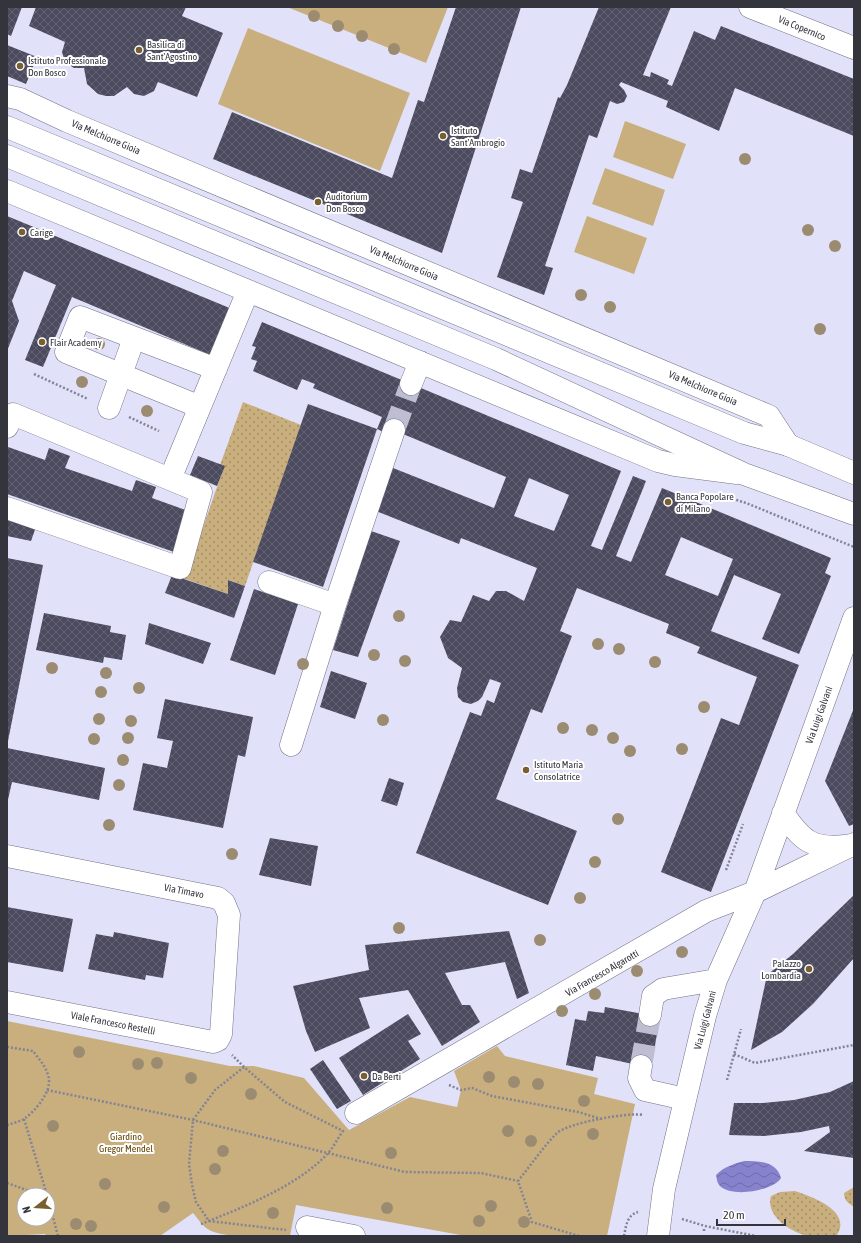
<svg xmlns="http://www.w3.org/2000/svg" width="861" height="1243" font-family="'Asap Condensed',sans-serif">
  <style>
    .grass { fill: url(#grass-dots) }
    .green { fill: #c9af7e; fill-rule: evenodd }
    .water { fill: url(#water-waves) }
    .building { fill: url(#building-cross-hatch); fill-rule: evenodd }
    .lines { fill: none; stroke-linecap: round; stroke-linejoin: round }
    .minor-tunnel { stroke: #bebed3; stroke-width: 22; stroke-dasharray: 22 11; stroke-linecap: butt }
    .minor-casing { stroke: #727287; stroke-width: 23 }
    .major-casing { stroke: #727287; stroke-width: 23 }
    .path { stroke: #838393; stroke-width: 2.5; stroke-dasharray: 2 2; stroke-linecap: butt }
    .minor { stroke: #fff; stroke-width: 22 }
    .major { stroke: #fff; stroke-width: 22 }
    .tree { fill: #9b8c71 }
    .poi-dot { fill: #775f30; stroke: #fff; stroke-width: 1.5 }
    .labels { text-anchor: middle; dominant-baseline: central; stroke-width: 4; stroke-linejoin: round; paint-order: stroke }
    .street-label { font-size: 10px; fill: #34343d; stroke: #fff }
    .poi-label { font-size: 10px; fill: #34343d; stroke: #fff; text-anchor: start }
    .park-label { font-size: 10px; fill: #624702; stroke: #fff }
  </style>
  <defs>
    <pattern id="grass-dots" width="8" height="8" patternUnits="userSpaceOnUse"><rect width="8" height="8" fill="#c9af7e"/><path d="M2 2h.1M6 6h.1" fill="none" stroke="#a48f68" stroke-width="1.8" stroke-linecap="round"/></pattern>
    <pattern id="water-waves" width="16" height="10" patternUnits="userSpaceOnUse"><rect width="16" height="10" fill="#8782cd"/><path d="M0 5q4-4 8 0t8 0" fill="none" stroke="#6f6ba8"/></pattern>
    <pattern id="building-cross-hatch" width="8" height="8" patternUnits="userSpaceOnUse"><rect width="8" height="8" fill="#4b4a5e"/><path d="M0 0l8 8M0 8l8-8" fill="none" stroke="#636273"/></pattern>
  </defs>
  <rect width="100%" height="100%" fill="#e1e1f9"/>
  <path class="grass" d="M243,402L301,425L245,586L229,580L228,594L185,579L224,467L220,465Z
    M854,1187V1207C848,1203 844,1200 844,1193Z
    M795,1191C813,1197 852,1211 837,1235C829,1237 816,1238 808,1236C791,1232 765,1216 771,1196L780,1192Z"/>
  <path class="green" d="M287,7H448L426,63Z
    M248,28L410,93L380,171L218,104Z
    M625,121L686,144L673,179L613,157Z
    M605,168L665,190L653,226L592,204Z
    M587,216L647,238L634,274L574,252Z
    M7,1021L230,1066H254L304,1078L349,1130L410,1097L457,1107L461,1090L454,1071L497,1046L505,1056L598,1078L594,1094L635,1104L607,1236H466L296,1205L290,1236C268,1236 231,1239 211,1231C203,1227 199,1220 193,1213L160,1236H46L45,1234L7,1236ZM24,1195H48V1219H24Z"/>
  <path class="water" d="M744,1161C759,1161 776,1161 781,1178C773,1191 732,1198 720,1186C717,1183 717,1179 716,1175C724,1167 733,1164 744,1161Z"/>
  <path class="building" d="M7,7H22L11,36L7,34Z
    M36,7H186L182,16L223,33L197,97L158,82L154,91L144,96L134,94L127,87L114,96H106L98,94L87,84L84,68H74L65,62L62,52L65,42L29,26Z
    M456,7H521L442,253L213,159L232,112L392,178L418,100L424,102Z
    M599,7H671L643,75L650,77L651,72L669,80L667,84L672,86L694,31L715,40L721,26L854,79V136L735,88L719,131L666,107L668,101L621,82L619,85L624,90L627,96L624,102L617,104L610,101L597,138L589,135L545,266L553,268L544,295L497,277L523,202L511,198L520,169L532,173L558,97L560,98L567,85Z
    M7,45L37,57L26,84L7,76Z
    M7,216L232,309L213,356L72,297L43,367L25,360L56,285L24,271L12,301L19,321L7,351Z
    M262,322L621,471L591,546L602,550L633,476L646,481L616,556L631,562L662,488L831,558L825,573L831,576L799,654L762,639L781,594L734,575L711,631L799,665L711,892L661,872L721,718L739,725L757,677L697,653L700,647L666,633L669,624L577,588L560,631L572,636L542,713L531,709L496,799L577,831L548,905L416,853L470,712L481,716L487,700L494,703L501,683L490,679L482,697L478,701L471,704L463,702L458,697L457,688L462,668L448,658L440,637L450,620L461,622L473,595L489,601L496,591H506L524,601L537,568L461,538L459,544L376,511L393,468L494,508L506,477L391,429L388,434L377,429L323,587L253,562L308,404L377,429L382,417L313,388L315,384L302,379L297,390L253,371L257,361L251,359L256,347L252,346ZM529,478L569,495L554,531L514,516ZM681,537L733,559L718,596L665,575Z
    M8,447L45,460L49,448L70,456L65,468L132,491L136,480L156,487L152,498L191,512L177,553L7,494Z
    M198,456L225,466L217,486L190,475Z
    M7,518L36,527L31,541L7,536Z
    M371,531L400,541L358,657L333,650Z
    M7,558L43,565L8,741H7Z
    M172,575L228,594V580L245,586L234,618L165,593Z
    M254,589L298,604L275,675L230,660Z
    M44,613L111,626L110,632L126,635L122,660L104,657L103,663L36,650Z
    M149,623L211,643L203,664L145,644Z
    M331,671L367,683L355,719L320,707Z
    M165,699L253,717L245,757L238,755L223,828L133,810L143,763L167,768L173,741L157,738Z
    M854,708V824L849,826L825,781Z
    M7,748L105,768L99,800L12,782L7,804Z
    M389,778L404,783L397,806L381,801Z
    M270,838L318,846L311,886L259,875Z
    M854,895V958L813,1004L782,1032L751,1050L767,975L793,954Z
    M7,907L73,919L63,972L7,962Z
    M509,931L529,993L517,999L505,962L445,973L462,1005H470L480,1022L442,1046L408,990L359,998L370,1028L315,1052L306,1031L293,986L369,970L365,945Z
    M114,932L169,943L163,978L146,975L145,980L88,969L96,934L113,937Z
    M605,1007L660,1017L651,1068L596,1056L593,1071L566,1065L575,1019L586,1021L588,1011L604,1013Z
    M408,1014L421,1034L408,1041L420,1059L363,1095L339,1058Z
    M323,1060L351,1101L337,1109L310,1069Z
    M854,1081V1158L804,1151L830,1132L829,1126L801,1132L764,1136L729,1135L734,1103H763L794,1100L830,1092Z"/>
  <g class="lines">
    <path class="minor-tunnel" d="M394,430L411,384
      M641,1066L650,1015"/>
    <defs>
      <path id="minor" d="M750,7L854,48
        M7,96L20,99L67,121L769,416L788,445
        M7,191L658,461L675,465L737,473
        M411,384L420,362
        M200,407L66,352L80,317L216,369
        M109,408L134,338
        M7,427L13,414L201,492L180,568L7,508
        M170,479L248,291
        M269,582L335,605
        M291,745L335,605L394,430
        M783,813C801,839 811,850 845,846
        M7,856L218,898L224,903L229,915L221,1034L218,1040L213,1042L7,1002
        M650,1015L653,996L663,989L716,980
        M641,1066L639,1078L645,1090L685,1099
        M356,1113L706,911L755,892L854,844
        M307,1227L354,1236
        M658,1236L664,1189L705,1016L716,980L755,892L854,618"/>
      <path id="major" d="M7,127L744,433L788,445L854,473
        M7,156L496,359L744,474L854,514"/>
    </defs>
    <use href="#minor" class="minor-casing"/>
    <use href="#major" class="major-casing"/>
    <path class="path" d="M34,374L88,399
      M129,417L159,431
      M721,495L746,503L854,547
      M726,870L743,824
      M7,1047L33,1051C39,1059 49,1070 49,1081C49,1095 35,1111 24,1119C19,1122 13,1123 7,1125
      M734,1054L755,1063L854,1045
      M244,1067L215,1090L193,1120L189,1164L192,1185L196,1202L209,1221L286,1230
      M727,1080L741,1029
      M449,1085L461,1090L472,1088L492,1096L578,1112L601,1119
      M47,1090L193,1120L405,1172L481,1173L518,1181
      M24,1119L47,1195
      M7,1183L41,1195
      M48,1199L58,1236
      M682,1219L705,1226L756,1236
      M201,1224C242,1208 300,1185 329,1152C334,1146 338,1138 343,1131L285,1102L244,1067L232,1055
      M704,1231V1229
      M579,1236L532,1222L518,1181C531,1165 543,1147 557,1133C568,1123 628,1112 643,1115
      M624,1236C626,1226 627,1215 638,1212"/>
    <use href="#minor" class="minor"/>
    <use href="#major" class="major"/>
  </g>
  <g class="tree">
    <circle cx="314" cy="16" r="6"/>
    <circle cx="338" cy="26" r="6"/>
    <circle cx="362" cy="36" r="6"/>
    <circle cx="394" cy="49" r="6"/>
    <circle cx="745" cy="159" r="6"/>
    <circle cx="808" cy="230" r="6"/>
    <circle cx="835" cy="246" r="6"/>
    <circle cx="581" cy="295" r="6"/>
    <circle cx="610" cy="307" r="6"/>
    <circle cx="820" cy="329" r="6"/>
    <circle cx="99" cy="344" r="6"/>
    <circle cx="82" cy="382" r="6"/>
    <circle cx="147" cy="411" r="6"/>
    <circle cx="399" cy="616" r="6"/>
    <circle cx="598" cy="644" r="6"/>
    <circle cx="619" cy="649" r="6"/>
    <circle cx="374" cy="655" r="6"/>
    <circle cx="405" cy="661" r="6"/>
    <circle cx="655" cy="662" r="6"/>
    <circle cx="303" cy="664" r="6"/>
    <circle cx="52" cy="668" r="6"/>
    <circle cx="106" cy="673" r="6"/>
    <circle cx="139" cy="688" r="6"/>
    <circle cx="101" cy="692" r="6"/>
    <circle cx="704" cy="707" r="6"/>
    <circle cx="99" cy="719" r="6"/>
    <circle cx="383" cy="720" r="6"/>
    <circle cx="131" cy="721" r="6"/>
    <circle cx="563" cy="728" r="6"/>
    <circle cx="592" cy="730" r="6"/>
    <circle cx="128" cy="738" r="6"/>
    <circle cx="613" cy="738" r="6"/>
    <circle cx="94" cy="739" r="6"/>
    <circle cx="682" cy="749" r="6"/>
    <circle cx="630" cy="751" r="6"/>
    <circle cx="123" cy="760" r="6"/>
    <circle cx="119" cy="785" r="6"/>
    <circle cx="618" cy="819" r="6"/>
    <circle cx="109" cy="825" r="6"/>
    <circle cx="232" cy="854" r="6"/>
    <circle cx="595" cy="862" r="6"/>
    <circle cx="580" cy="898" r="6"/>
    <circle cx="399" cy="928" r="6"/>
    <circle cx="540" cy="940" r="6"/>
    <circle cx="682" cy="952" r="6"/>
    <circle cx="637" cy="971" r="6"/>
    <circle cx="595" cy="994" r="6"/>
    <circle cx="562" cy="1011" r="6"/>
    <circle cx="79" cy="1052" r="6"/>
    <circle cx="157" cy="1063" r="6"/>
    <circle cx="138" cy="1064" r="6"/>
    <circle cx="489" cy="1077" r="6"/>
    <circle cx="191" cy="1078" r="6"/>
    <circle cx="514" cy="1082" r="6"/>
    <circle cx="538" cy="1084" r="6"/>
    <circle cx="251" cy="1094" r="6"/>
    <circle cx="584" cy="1101" r="6"/>
    <circle cx="53" cy="1126" r="6"/>
    <circle cx="508" cy="1131" r="6"/>
    <circle cx="593" cy="1134" r="6"/>
    <circle cx="531" cy="1141" r="6"/>
    <circle cx="223" cy="1151" r="6"/>
    <circle cx="391" cy="1153" r="6"/>
    <circle cx="215" cy="1169" r="6"/>
    <circle cx="105" cy="1184" r="6"/>
    <circle cx="491" cy="1206" r="6"/>
    <circle cx="164" cy="1207" r="6"/>
    <circle cx="387" cy="1208" r="6"/>
    <circle cx="273" cy="1213" r="6"/>
    <circle cx="479" cy="1221" r="6"/>
    <circle cx="524" cy="1222" r="6"/>
    <circle cx="76" cy="1224" r="6"/>
    <circle cx="91" cy="1226" r="6"/>
  </g>
  <g class="poi-dot">
    <circle cx="139" cy="50" r="4"/>
    <circle cx="20" cy="66" r="4"/>
    <circle cx="443" cy="136" r="4"/>
    <circle cx="318" cy="202" r="4"/>
    <circle cx="22" cy="232" r="4"/>
    <circle cx="42" cy="342" r="4"/>
    <circle cx="668" cy="502" r="4"/>
    <circle cx="526" cy="770" r="4"/>
    <circle cx="809" cy="969" r="4"/>
    <circle cx="364" cy="1076" r="4"/>
  </g>
  <g class="labels">
    <g class="street-label">
      <text transform="translate(802 28) rotate(22)">Via Copernico</text>
      <text transform="translate(106 137) rotate(23)">Via Melchiorre Gioia</text>
      <text transform="translate(404 263) rotate(23)">Via Melchiorre Gioia</text>
      <text transform="translate(703 388) rotate(23)">Via Melchiorre Gioia</text>
      <text transform="translate(819 715) rotate(-70)">Via Luigi Galvani</text>
      <text transform="translate(184 891) rotate(11)">Via Timavo</text>
      <text transform="translate(602 973) rotate(-30)">Via Francesco Algarotti</text>
      <text transform="translate(705 1020) rotate(-75)">Via Luigi Galvani</text>
      <text transform="translate(113 1023) rotate(11)">Viale Francesco Restelli</text>
    </g>
    <g class="poi-label">
      <text x="147" y="44">Basilica di<tspan x="147" dy="12">Sant'Agostino</tspan></text>
      <text x="28" y="60">Istituto Professionale<tspan x="28" dy="12">Don Bosco</tspan></text>
      <text x="451" y="130">Istituto<tspan x="451" dy="12">Sant'Ambrogio</tspan></text>
      <text x="326" y="196">Auditorium<tspan x="326" dy="12">Don Bosco</tspan></text>
      <text x="30" y="232">Carige</text>
      <text x="50" y="342">Flair Academy</text>
      <text x="676" y="496">Banca Popolare<tspan x="676" dy="12">di Milano</tspan></text>
      <text x="534" y="764">Istituto Maria<tspan x="534" dy="12">Consolatrice</tspan></text>
      <text x="801" y="963" text-anchor="end">Palazzo<tspan x="801" dy="12">Lombardia</tspan></text>
      <text x="372" y="1076">Da Berti</text>
    </g>
    <g class="park-label">
      <text x="126" y="1136">Giardino<tspan x="126" dy="12">Gregor Mendel</tspan></text>
    </g>
  </g>
  <rect width="861" height="1243" fill="none" stroke="#34343d" stroke-width="16"/>
  <g transform="translate(36 1207) rotate(253)"><circle r="19" fill="#ffffff" stroke="#aeaeb1"/>
  <path d="M0-3L7 15L0 10L-7 15Z" fill="#775f30"/>
  <text y="-6" font-size="11" font-weight="bold" text-anchor="middle" fill="#34343d">N</text>
  </g>
  <path d="M717 1219v6h68v-6" fill="none" stroke="#34343d" stroke-width="2"/>
  <text x="723" y="1219" font-size="12" fill="#34343d" stroke="#ffffff" stroke-width="3" paint-order="stroke">20 m</text>
</svg>
